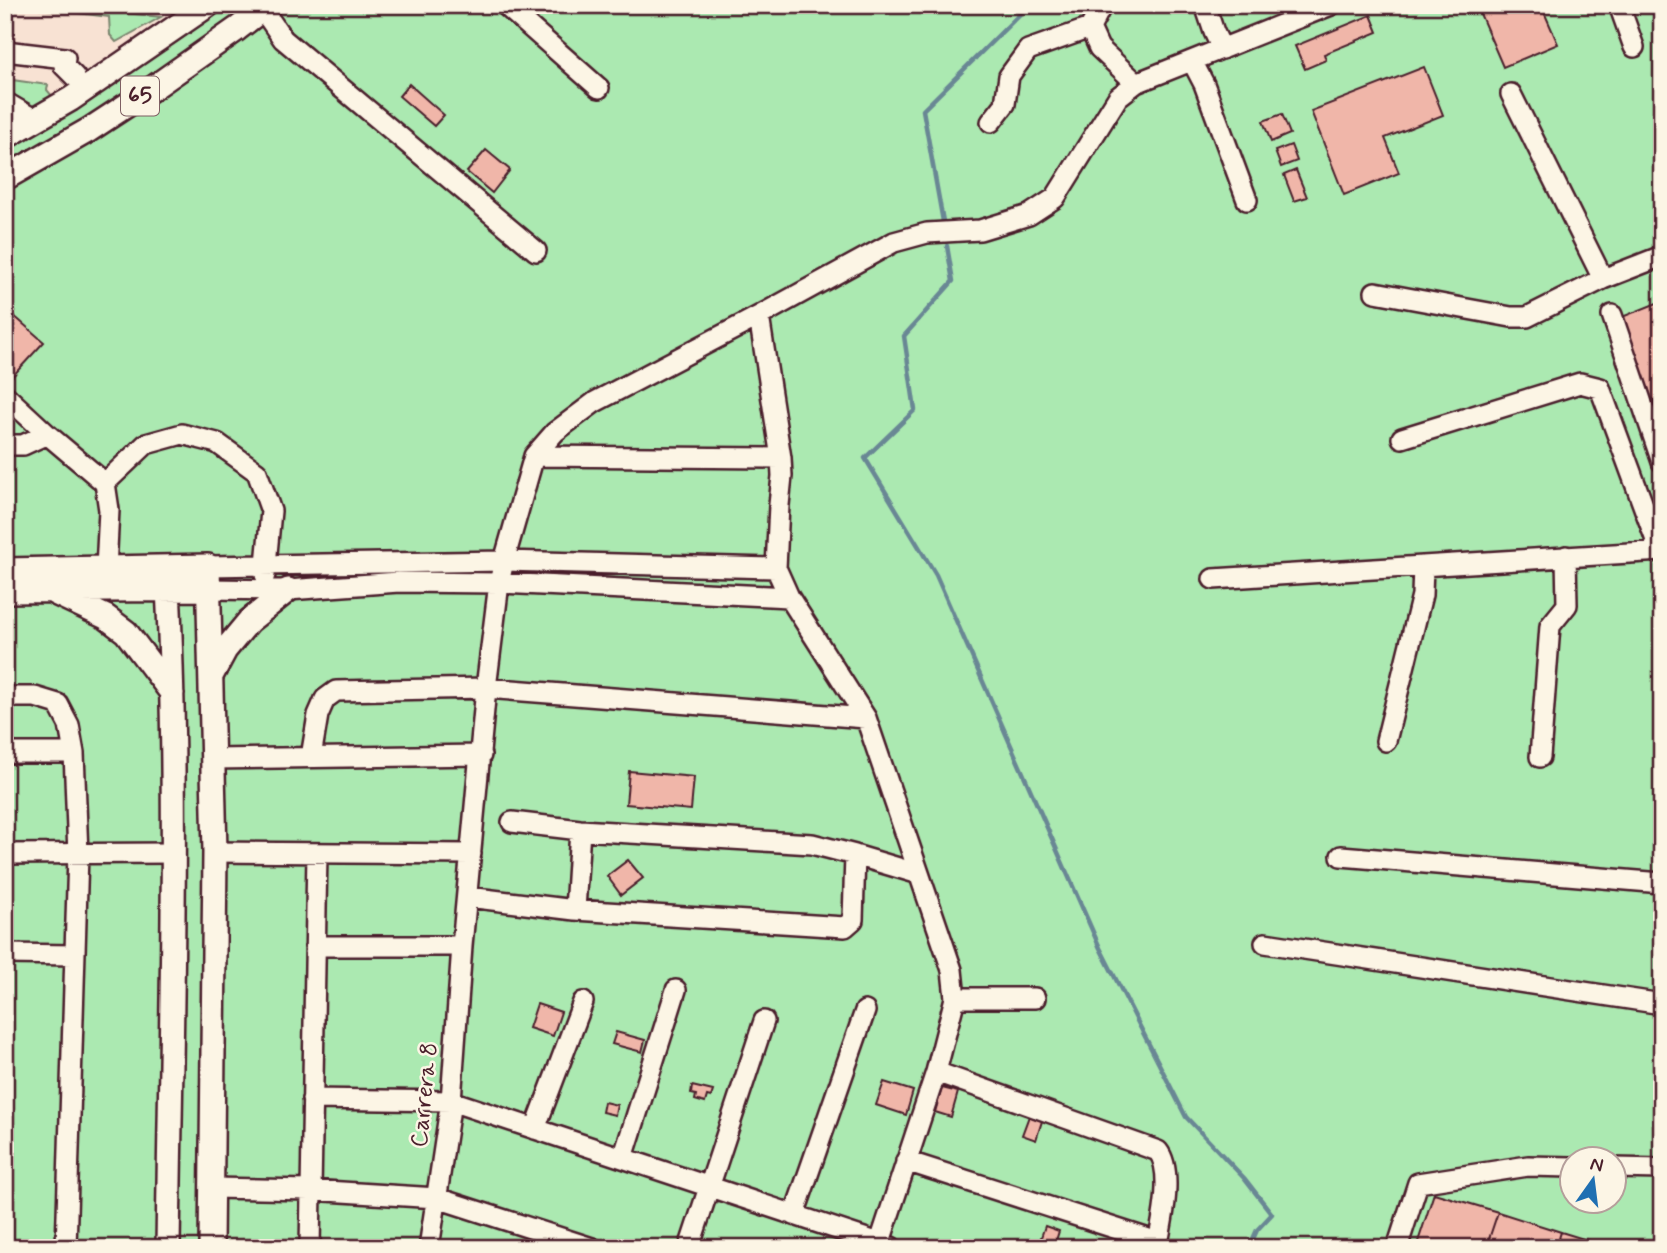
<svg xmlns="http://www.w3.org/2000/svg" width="1667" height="1253" font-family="Mynerve,sans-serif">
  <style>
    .green { fill: #abe9b1; stroke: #7a846e; stroke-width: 2; fill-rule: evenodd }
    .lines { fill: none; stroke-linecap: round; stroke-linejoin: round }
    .stream { stroke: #698794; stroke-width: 4.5 }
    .building { fill: #f0b6a9; stroke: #4a1f2b; stroke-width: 2 }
    .minor-casing { stroke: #4a1f2b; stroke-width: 24 }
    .major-casing { stroke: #4a1f2b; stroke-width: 28 }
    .minor { stroke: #fcf5e5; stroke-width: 19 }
    .major { stroke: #fcf5e5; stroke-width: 23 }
    .labels { text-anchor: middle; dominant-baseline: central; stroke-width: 5; stroke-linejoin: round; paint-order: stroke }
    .shield { fill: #fcf5e5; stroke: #7f5f63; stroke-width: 2 }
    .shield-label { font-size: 23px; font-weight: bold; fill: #4a1f2b }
    .street-label { font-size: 24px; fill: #4a1f2b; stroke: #fcf5e5 }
  </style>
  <rect width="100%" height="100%" fill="#f8e2d3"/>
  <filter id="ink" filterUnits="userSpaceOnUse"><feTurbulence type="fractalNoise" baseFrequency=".0143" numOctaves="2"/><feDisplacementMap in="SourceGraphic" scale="14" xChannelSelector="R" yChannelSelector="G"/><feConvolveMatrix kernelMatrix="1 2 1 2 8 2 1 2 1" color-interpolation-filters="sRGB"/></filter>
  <g filter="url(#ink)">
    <path class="green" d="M15,5H54L161,17L116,42L110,35L109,17Z
      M202,5H1662V1248H5V79L48,85L47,90L57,102ZM1572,1158H1614V1200H1572Z"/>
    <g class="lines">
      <path class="stream" d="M944,227L923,110L1029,5
        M947,246L953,281L904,336L915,410L865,458L936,575L1100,948L1186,1117L1244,1178L1272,1214L1257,1230L1249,1248"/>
    </g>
    <path class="building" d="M1486,5H1541L1558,44L1503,67L1478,9Z
      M1371,15L1378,32L1324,54L1326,60L1305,69L1295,46Z
      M1424,67L1443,115L1385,138L1399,173L1344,195L1311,111Z
      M409,84L444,115L434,126L399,96Z
      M1282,114L1290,134L1271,142L1263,121Z
      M1291,145L1297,161L1281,167L1275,151Z
      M486,150L510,170L492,193L467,172Z
      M1296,170L1307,197L1294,201L1284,175Z
      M1662,301V426L1622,317Z
      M5,308L44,342L9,380L5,376Z
      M629,771L694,777L691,810L626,804Z
      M628,860L643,878L621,895L607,876Z
      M537,1004L561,1012L553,1036L529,1028Z
      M616,1032L645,1040L642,1052L612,1044Z
      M884,1082L913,1091L906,1115L876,1105Z
      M692,1086L713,1091L711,1097L707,1096L705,1103L695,1100L696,1095L691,1094Z
      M942,1088L958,1092L951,1117L935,1112Z
      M604,1102L617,1105L615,1115L602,1112Z
      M1029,1116L1042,1121L1036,1140L1022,1135Z
      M1434,1193L1498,1212L1486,1248H1416Z
      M1498,1212L1561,1232L1556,1248H1486Z
      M1045,1226L1059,1231L1054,1247L1039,1243Z
      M1561,1232L1613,1248H1556Z"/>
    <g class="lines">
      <defs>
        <path id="minor" d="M505,5L599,88
          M1102,5L1090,28L1099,48L1136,83
          M1205,5L1214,32L1222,49
          M1619,5L1634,47
          M263,10L283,39L536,251
          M5,51L65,58L64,66L75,77
          M1192,61L1204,84L1247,200
          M1511,94L1603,279L1662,256
          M5,102L34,119
          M991,122L1005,104L1009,76L1028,50L1090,28
          M1375,292L1511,317H1527L1603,279
          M1612,315L1662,462
          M759,316L781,458L782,476L779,505L776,568L789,597L866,718L952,970L955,998L936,1072L878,1248
          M5,395L47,434L105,483L109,510L106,569
          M1402,438L1580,383L1600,388L1660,551
          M5,445H23L47,434
          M534,456L781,458
          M105,483L146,444L182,434L217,443L257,472L271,511L265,575
          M208,566L504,561L776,568
          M1213,579L1662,551
          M208,589L288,590L399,582L499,583L789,597
          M5,697H35L58,704L69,725L74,753L78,854L66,1248
          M1386,741L1422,595L1423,566
          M5,753H74
          M311,757L318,715L325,699L336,691L486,688L866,718
          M1540,757L1550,626L1567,605L1566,556
          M212,759L481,755
          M512,822L580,830L812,844L855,855L919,874
          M215,852L471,854
          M5,854L173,853
          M1341,856L1662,883
          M468,897L575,910L845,927L853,920L855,855
          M575,910L580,830
          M1265,943L1662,1004
          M315,946H462
          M5,954L74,955
          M955,998H1035
          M936,1072L1158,1151C1174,1171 1162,1223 1157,1248
          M312,1099L451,1101L891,1247
          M535,1129L583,1002
          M623,1158L676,990
          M906,1161L1158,1242
          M1614,1168L1662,1169
          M211,1188L310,1190L437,1198L592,1248
          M794,1215L865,1011
          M310,1248L317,853
          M429,1248L451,1101L462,946L486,688L499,583L504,561L534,456L555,432L595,402L759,316L894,242L927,233L980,230L1029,215L1055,198L1118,97L1136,83L1331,5
          M689,1248L764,1021
          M1397,1248L1418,1183L1528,1166L1572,1167"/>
        <path id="major" d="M5,137L71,99L208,5
          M5,178L89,130L153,88L237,29L268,5
          M167,567C179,793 171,1021 168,1248
          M5,570L208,566L215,852L211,1248
          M5,591L208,589
          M55,593L106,617L126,632L172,693
          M211,676L225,650L249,621L288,590"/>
      </defs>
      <use href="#minor" class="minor-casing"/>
      <use href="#major" class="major-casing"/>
      <use href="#minor" class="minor"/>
      <use href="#major" class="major"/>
    </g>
  </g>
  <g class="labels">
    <rect class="shield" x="121" y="76.5" width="38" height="39" rx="5"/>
    <g class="shield-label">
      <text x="140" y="96">65</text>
    </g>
    <g class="street-label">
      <text transform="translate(425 1095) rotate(-84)">Carrera 8</text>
    </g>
  </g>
  <rect width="1667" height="1253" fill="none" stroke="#fcf5e5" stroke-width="28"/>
  <rect x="14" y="14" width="1639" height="1225" fill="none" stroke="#4a1f2b" stroke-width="2.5" filter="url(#ink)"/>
  <g transform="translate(1593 1180) rotate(14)"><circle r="33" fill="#fcf5e5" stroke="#b59f9b" stroke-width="2"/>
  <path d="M0-5L12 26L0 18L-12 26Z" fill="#1f6fb2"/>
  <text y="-10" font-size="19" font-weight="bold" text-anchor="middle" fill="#4a1f2b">N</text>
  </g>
</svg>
